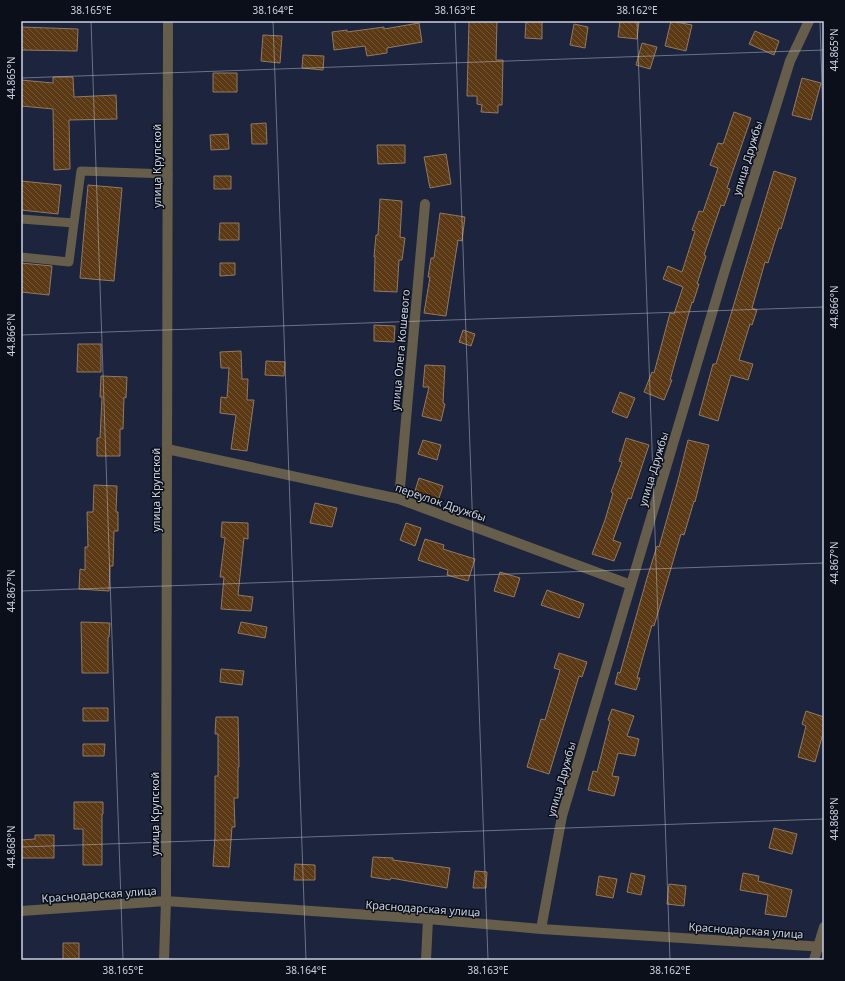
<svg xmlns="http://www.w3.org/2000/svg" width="845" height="981" font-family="'Noto Sans',sans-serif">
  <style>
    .building { fill: url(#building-back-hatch); stroke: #927961 }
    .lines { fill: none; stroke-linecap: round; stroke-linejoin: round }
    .service { stroke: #665e4b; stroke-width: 9 }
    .minor { stroke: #665e4b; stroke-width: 10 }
    .ticks { fill: none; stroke: #cad1e1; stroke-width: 1; stroke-opacity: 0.45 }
    .labels { text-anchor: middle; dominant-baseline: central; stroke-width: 3; stroke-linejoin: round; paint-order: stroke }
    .street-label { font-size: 11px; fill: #cad1e1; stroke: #0b0f19 }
    .neatline { fill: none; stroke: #cad1e1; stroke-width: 1.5 }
    .ticks-label { font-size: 10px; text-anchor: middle; fill: #cad1e1 }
  </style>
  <defs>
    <pattern id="building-back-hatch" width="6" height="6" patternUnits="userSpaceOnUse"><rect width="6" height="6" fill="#5a3914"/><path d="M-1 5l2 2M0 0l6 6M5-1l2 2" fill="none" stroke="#705536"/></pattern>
  </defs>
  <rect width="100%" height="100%" fill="#1c253d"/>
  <path class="building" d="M469,21H497L496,60H503L502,105H498V113L481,112L482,105L477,104V96H467Z
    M526,21H542V39L525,38Z
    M620,21H639L637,39L618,37Z
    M671,21L692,25L686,51L665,46Z
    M419,23L422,42L387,48V53L367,56L365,46L334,50L332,32L347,30V32L384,27V29Z
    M574,24L588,27L585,48L570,45Z
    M21,27L78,29L77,51L21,50Z
    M755,31L779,41L774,55L749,44Z
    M263,35L282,36L280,63L261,61Z
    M642,43L657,47L650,69L636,65Z
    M303,55L324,56L323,70L302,68Z
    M213,73H237V92H213Z
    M53,77H73L74,97L116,95L117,119L69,120L70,169L54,170L53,109L21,106V80L53,83Z
    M802,78L821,83L811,120L792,115Z
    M734,112L751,118L727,188L730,189L724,206L721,205L704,255L706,256L697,284H699L693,303L692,302L670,380H672L664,400L644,392L652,372L654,373L670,313L674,314L683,287L663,279L668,266L682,272L695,231L692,230L699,211L703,212L718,168L710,165L718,143L723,144Z
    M266,123L267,144H252L251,124Z
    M228,134L229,149L211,150L210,135Z
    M377,145H405V163L378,164Z
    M446,154L451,184L430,188L424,157Z
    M774,171L796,178L781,229L779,228L768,263L765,262L752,308L757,310L752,325L750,324L739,360L753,364L748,380L731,375L718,421L699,415L713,364H716Z
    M214,176H231V189H214Z
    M21,181L61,185L58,214L21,210Z
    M88,185L122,188L114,281L80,278Z
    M380,199L402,201L400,237L405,238L402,260H399L397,292L374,291L375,257H374L376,235H378Z
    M440,213L465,217L462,241L458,240L446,316L424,313L430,277H428L431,258H434Z
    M220,223H239V240H219Z
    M21,263L52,266L49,295L21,292Z
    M220,263H235V275L220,276Z
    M374,325L395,326L394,342L374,341Z
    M463,330L475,334L471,346L459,342Z
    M78,344H101V372H77Z
    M241,351L242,379H248L247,400H254L247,451L231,449L236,415L220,413L221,397L227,398L229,368H221L220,352Z
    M266,361L285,362L284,376L265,375Z
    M425,365L445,366L443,403L445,404L441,421L422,416L429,387H423Z
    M101,376L127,377L126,398L124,397L123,429H120V456H97V438H100L102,397H100Z
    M620,392L635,398L627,418L612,412Z
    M626,438L649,445L631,499L628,498L613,540L621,543L614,561L592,554L605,520L613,493L611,492L622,462L619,461Z
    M423,440L441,445L437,460L418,454Z
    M688,440L709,445L695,502L694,501L684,535L681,534L660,606L654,626L652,625L637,678H640L636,690L615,684L618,672L620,673L647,578L657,546L659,547L678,480Z
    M419,478L443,486L438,501L414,494Z
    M94,485L117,486L116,512H118V531H114L113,566H110L109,591L79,589L80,569L85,570V547H88L87,512H93Z
    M315,503L337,508L332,527L310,523Z
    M222,522L248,523V539L244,538L238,595L253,597L251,611L221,609L224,577H220L225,538L221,537Z
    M406,523L421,528L415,546L400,540Z
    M425,539L444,545L443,549L475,559L468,581L447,575L448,570L418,560Z
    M500,572L520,578L514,597L494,591Z
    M547,590L584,604L579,618L541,605Z
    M81,622L110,623L109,637H108V673H82Z
    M241,622L267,627L265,638L238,633Z
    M559,653L587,662L582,677L579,676L549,774L527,767L541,719L545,720L560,670L554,668Z
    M221,669L244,671L242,685L220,682Z
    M83,708H108V721H83Z
    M612,709L634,716L627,736L639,739L635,756L618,753L612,776L619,777L614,796L588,790L593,771L597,772L610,721L608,720Z
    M806,711L824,717V730L815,762L798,757L806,726L802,724Z
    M216,717H238L239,767H238V798H234L235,827H232L229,867L213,866L215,836V776H218V734H215Z
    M83,744H105L104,756H83Z
    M74,802H103V814H102V865H83V829H74Z
    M774,828L797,834L792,854L769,848Z
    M35,835H54V858H21V840L35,839Z
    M373,857L393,858V860L450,868L447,888L391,878L390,880L371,877Z
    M295,864L315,865V880H294Z
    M475,871L487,872L486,888H473Z
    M631,873L645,876L641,895L627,892Z
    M743,873L759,876L758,881L792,890L786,917L765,914L768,895L740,890Z
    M599,876L617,879L613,898L596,895Z
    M669,884L686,886L684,906L667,904Z
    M63,943H79V959H63Z"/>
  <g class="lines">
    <path class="service" d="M21,219L74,223L81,171L168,174
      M21,257L69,262L74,223"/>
    <path class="minor" d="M167,449L399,499L631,585
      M399,499L425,204
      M21,911L166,901L428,919L541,929L824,947
      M541,929L562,816L724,273L790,61L809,21
      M164,960L166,901L168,21
      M426,960L428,919
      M814,960L824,927"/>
  </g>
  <path class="ticks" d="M91,21L123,960M273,21L306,960M455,21L488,960M637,21L670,960M820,21L824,149M21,78L824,50M21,335L824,307M21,591L824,563M21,847L824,819"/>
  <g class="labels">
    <g class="street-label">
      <text transform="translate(747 158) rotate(-73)">улица Дружбы</text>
      <text transform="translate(156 166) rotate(-90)">улица Крупской</text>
      <text transform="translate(400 350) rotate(-85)">улица Олега Кошевого</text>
      <text transform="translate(653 469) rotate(-73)">улица Дружбы</text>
      <text transform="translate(155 490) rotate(-90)">улица Крупской</text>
      <text transform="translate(441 502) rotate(19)">переулок Дружбы</text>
      <text transform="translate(561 779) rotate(-74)">улица Дружбы</text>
      <text transform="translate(154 814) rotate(-90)">улица Крупской</text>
      <text transform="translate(99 894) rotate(-4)">Краснодарская улица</text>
      <text transform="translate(423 908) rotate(4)">Краснодарская улица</text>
      <text transform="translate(746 930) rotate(4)">Краснодарская улица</text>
    </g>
  </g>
  <rect width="845" height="981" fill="none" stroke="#0b0f19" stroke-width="44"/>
  <rect x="22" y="22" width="801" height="937" class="neatline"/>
  <g class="ticks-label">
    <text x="91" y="14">38.165°E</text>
    <text x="273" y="14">38.164°E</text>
    <text x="455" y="14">38.163°E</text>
    <text x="637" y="14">38.162°E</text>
    <text transform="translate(834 50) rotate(-90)" y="4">44.865°N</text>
    <text transform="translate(11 78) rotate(-90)" y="4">44.865°N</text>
    <text transform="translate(834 307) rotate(-90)" y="4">44.866°N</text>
    <text transform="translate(11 335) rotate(-90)" y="4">44.866°N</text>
    <text transform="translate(834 563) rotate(-90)" y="4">44.867°N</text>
    <text transform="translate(11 591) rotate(-90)" y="4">44.867°N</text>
    <text transform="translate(834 819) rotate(-90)" y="4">44.868°N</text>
    <text transform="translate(11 847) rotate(-90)" y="4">44.868°N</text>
    <text x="123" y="974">38.165°E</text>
    <text x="306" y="974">38.164°E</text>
    <text x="488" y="974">38.163°E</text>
    <text x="670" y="974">38.162°E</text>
  </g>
</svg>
